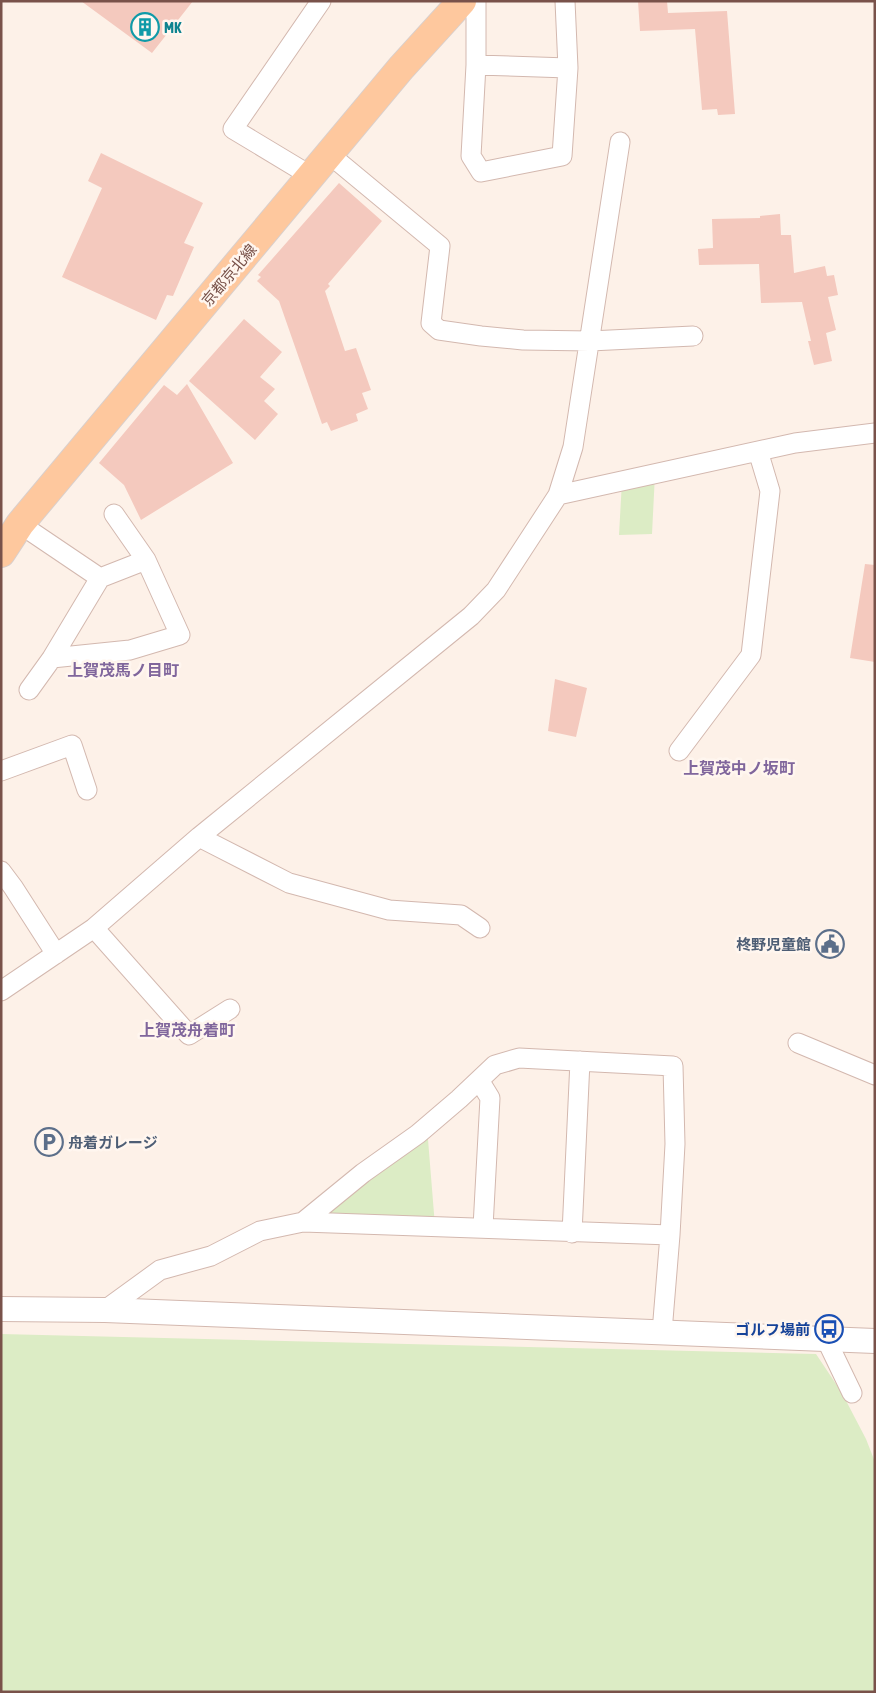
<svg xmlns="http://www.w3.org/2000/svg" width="876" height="1693" font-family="'Asap Condensed','Noto Sans JP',sans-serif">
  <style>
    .green { fill: #dcecc5 }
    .building { fill: #f4c9be }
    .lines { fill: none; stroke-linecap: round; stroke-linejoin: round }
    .minor-casing { stroke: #d3b8af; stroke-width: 21 }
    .tertiary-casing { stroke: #d3b8af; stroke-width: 26 }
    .primary-casing { stroke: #d9cfcc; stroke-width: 30 }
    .minor { stroke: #fff; stroke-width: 19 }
    .tertiary { stroke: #fff; stroke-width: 24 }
    .primary { stroke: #fec89e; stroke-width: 28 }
    .labels { text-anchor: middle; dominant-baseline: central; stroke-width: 5; stroke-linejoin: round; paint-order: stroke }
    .culture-label { font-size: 15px; font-weight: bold; fill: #0d838f; stroke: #fff6ef; text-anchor: start }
    .street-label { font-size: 15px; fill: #79524a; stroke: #fff6ef }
    .service-label { font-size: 15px; font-weight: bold; fill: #4e5e75; stroke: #fff6ef; text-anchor: end }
    .transit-label { font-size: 15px; font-weight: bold; fill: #164399; stroke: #fff6ef; text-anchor: end }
    .neighbourhood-label { font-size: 16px; font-weight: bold; fill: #80669c; stroke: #fff6ef }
  </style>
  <rect width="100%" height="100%" fill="#fdf1e8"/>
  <path class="green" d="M655,474L652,534L619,535L622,481Z
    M427,1127L435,1226L314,1222Z
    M1,1334L816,1354L842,1393L866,1439L875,1462V1692H1Z"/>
  <path class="building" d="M81,1H193L152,53Z
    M638,1H667L668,13L727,11L735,114L718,115L717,109L702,110L695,29L640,31Z
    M101,153L203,203L184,243L194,247L173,296L167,295L156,320L62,277L102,188L88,181Z
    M339,183L382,221L328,284L330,286L325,291L345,351L356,348L371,390L362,393L368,409L356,414L358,421L331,431L327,422L322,424L279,301L257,281L261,277L258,275Z
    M780,214L781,235H791L794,273L825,266L827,276L834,275L838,295L828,297L836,330L826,333L832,361L814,365L808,341H811L802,302L761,303L759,264L699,265L698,249L713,248L712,219L760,218V216Z
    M244,319L282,352L260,377L275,389L264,401L278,414L255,440L189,381Z
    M187,384L233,463L141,520L124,485L99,463L164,385L177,395Z
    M865,564L875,565V662L850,658Z
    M555,679L587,688L576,737L548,731Z"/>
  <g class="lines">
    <defs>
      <path id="minor" d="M476,1V65L471,156L481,172L562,156L568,68L565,1
        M476,65L568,68
        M329,154L440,246L431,323L439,330L481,336L523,340L590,341L693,336
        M311,176L233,129L321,1
        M558,495L795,443L875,433
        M20,524L100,578
        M52,658L130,650L180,635L146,560L114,514
        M29,690L52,658L100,578L146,560
        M679,751L751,655L770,491L758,451
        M1,771L72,745L87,790
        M199,837L471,616L496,590L558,495L573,447L620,142
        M1,871L13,887L56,954
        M94,928L189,1035L230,1009
        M1,991L94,928L199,837L289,883L389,910L461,915L480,928
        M798,1043L875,1075
        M479,1080L490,1098L483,1227
        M303,1222L670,1235
        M572,1233L580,1061
        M105,1310L160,1270L211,1256L260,1231L303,1222L363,1173L418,1134L459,1099L495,1065L519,1058L673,1066L675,1144L670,1235L662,1332
        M826,1339L852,1393"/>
      <path id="tertiary" d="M1,1309L105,1310L875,1341"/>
      <path id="primary" d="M1,553L20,524L401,68L462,1"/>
    </defs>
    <use href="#minor" class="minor-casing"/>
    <use href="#tertiary" class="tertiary-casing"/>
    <use href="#primary" class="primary-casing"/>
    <use href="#minor" class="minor"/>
    <use href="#tertiary" class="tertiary"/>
    <use href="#primary" class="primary"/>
  </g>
  <defs>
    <symbol id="building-ring" viewBox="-11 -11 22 22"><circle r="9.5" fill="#fff6ef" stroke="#0f9aa8" stroke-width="1.5"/><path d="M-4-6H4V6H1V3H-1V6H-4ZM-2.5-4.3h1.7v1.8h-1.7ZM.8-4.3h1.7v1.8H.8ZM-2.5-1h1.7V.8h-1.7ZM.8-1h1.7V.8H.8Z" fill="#0f9aa8"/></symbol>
    <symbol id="civic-ring" viewBox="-11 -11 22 22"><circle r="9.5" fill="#fff6ef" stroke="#5c6f8a" stroke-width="1.5"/><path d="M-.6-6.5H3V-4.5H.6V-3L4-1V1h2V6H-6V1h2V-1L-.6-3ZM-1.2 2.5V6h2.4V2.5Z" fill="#5c6f8a"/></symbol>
    <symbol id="parking-ring" viewBox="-11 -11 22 22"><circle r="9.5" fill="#fff6ef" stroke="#5c6f8a" stroke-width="1.5"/><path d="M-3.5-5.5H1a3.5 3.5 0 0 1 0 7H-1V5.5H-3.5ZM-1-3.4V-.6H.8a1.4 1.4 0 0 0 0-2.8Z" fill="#5c6f8a"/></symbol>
    <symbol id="bus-ring" viewBox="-11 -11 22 22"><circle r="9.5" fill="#fff6ef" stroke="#1a4fb4" stroke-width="1.5"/><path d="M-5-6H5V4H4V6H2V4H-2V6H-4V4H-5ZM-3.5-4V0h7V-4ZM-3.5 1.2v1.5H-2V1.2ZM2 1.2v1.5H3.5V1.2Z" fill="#1a4fb4"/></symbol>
  </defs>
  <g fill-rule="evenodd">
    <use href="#building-ring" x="129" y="11" width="32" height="32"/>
    <use href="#civic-ring" x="814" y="928" width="32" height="32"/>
    <use href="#parking-ring" x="33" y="1126" width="32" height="32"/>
    <use href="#bus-ring" x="813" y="1313" width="32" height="32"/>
  </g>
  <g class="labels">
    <g class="culture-label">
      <text x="164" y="27">MK</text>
    </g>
    <g class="street-label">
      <text transform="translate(229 275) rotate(-50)">京都京北線</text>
    </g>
    <g class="service-label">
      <text x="811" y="944">柊野児童館</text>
      <text x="68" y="1142" text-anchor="start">舟着ガレージ</text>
    </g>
    <g class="transit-label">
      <text x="810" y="1329">ゴルフ場前</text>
    </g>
    <g class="neighbourhood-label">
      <text x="123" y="670">上賀茂馬ノ目町</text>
      <text x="739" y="768">上賀茂中ノ坂町</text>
      <text x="187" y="1030">上賀茂舟着町</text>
    </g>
  </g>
  <rect width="876" height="1693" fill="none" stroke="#79524a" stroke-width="5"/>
</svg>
